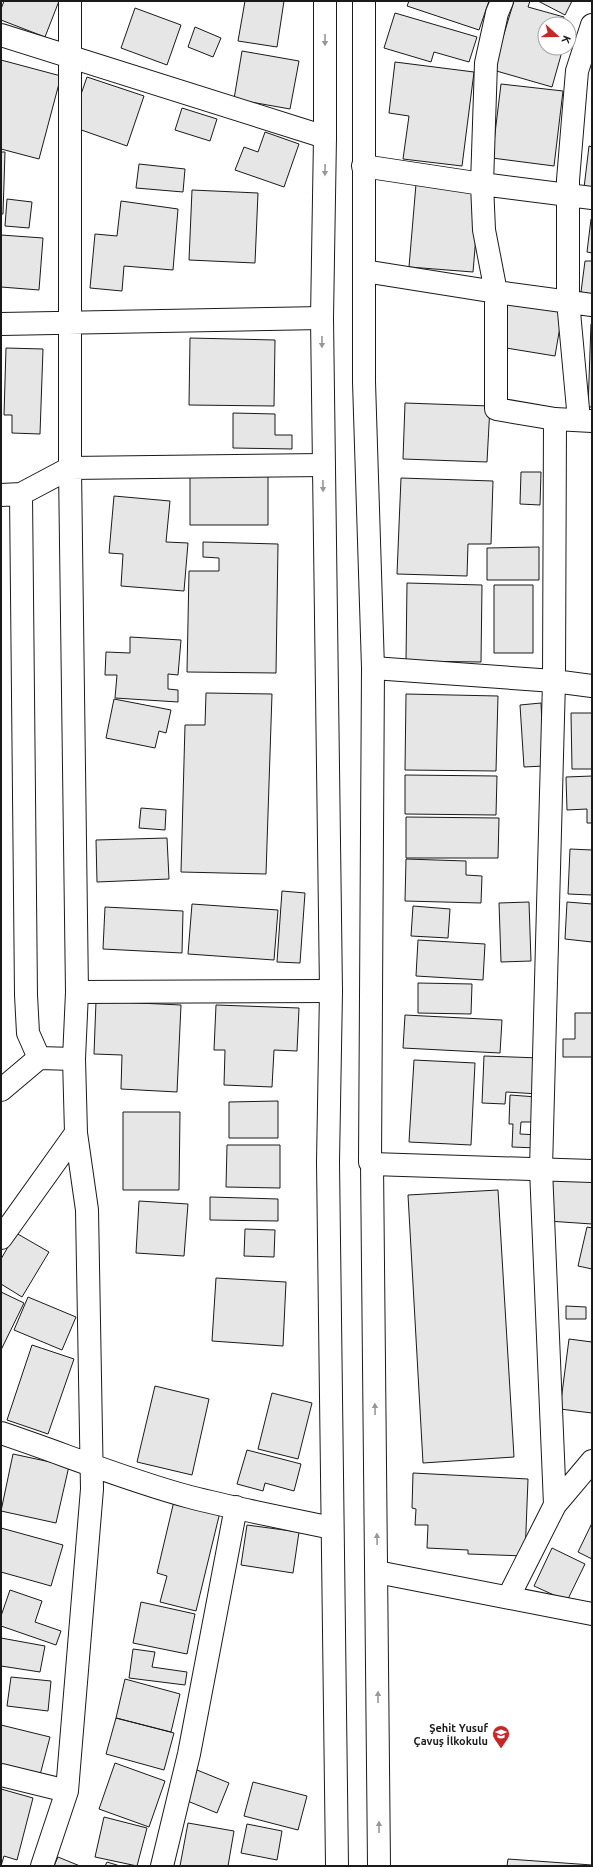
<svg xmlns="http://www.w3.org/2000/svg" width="593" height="1867" font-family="Ubuntu,sans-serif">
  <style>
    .building { fill: #e6e6e6; stroke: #1a1a1a }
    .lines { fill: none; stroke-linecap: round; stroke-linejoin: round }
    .street-casing { stroke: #1a1a1a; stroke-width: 24 }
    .secondary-casing { stroke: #1a1a1a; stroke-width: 24 }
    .street { stroke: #fff; stroke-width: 22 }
    .secondary { stroke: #fff; stroke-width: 22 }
    .oneway { fill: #989898 }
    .labels { text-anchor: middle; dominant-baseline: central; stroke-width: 3; stroke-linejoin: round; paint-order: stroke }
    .poi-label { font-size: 11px; font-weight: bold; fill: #1a1a1a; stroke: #fff; text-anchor: end }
  </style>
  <rect width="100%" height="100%" fill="#fff"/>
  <path class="building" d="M4,1H59L45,37L1,20V9Z
    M245,1H284L277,47L238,41Z
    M409,1H489L479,30L407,6Z
    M514,1H530L528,7L564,17L563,24H545V48H563L552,87L493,70Z
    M538,1H572L565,15Z
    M135,8L181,25L167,65L121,48Z
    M395,13L477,37L469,62L434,52L431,62L384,48Z
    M195,27L221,38L213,57L188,47Z
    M242,51L299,61L290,109L234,99Z
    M1,60L61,76L39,159L1,149Z
    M395,62L474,72L462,166L403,159L409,116L389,113Z
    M87,77L144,96L127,146L70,126Z
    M501,84L563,91L554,166L492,158Z
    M182,108L217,119L210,141L175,130Z
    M265,132L299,144L284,187L235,170L244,147L258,152Z
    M589,146L592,147V189L584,188Z
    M1,152H5L3,214H1Z
    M139,164L185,169L183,192L136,188Z
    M416,184L480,189L473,272L409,267Z
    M192,190L258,193L255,263L189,260Z
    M7,199L32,202L29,228L5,226Z
    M121,201L178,209L173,270L124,266L122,291L90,288L95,234L117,236Z
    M591,219H592V253L587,252Z
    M1,235L43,238L39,290L1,287Z
    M585,261H592V294L581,292Z
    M508,299L563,309L555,356L500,347Z
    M591,324H592V407H588Z
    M190,338L275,340L274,406L189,405Z
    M6,348L43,349L40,434L12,433V415H4Z
    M405,403L490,406L487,462L403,459Z
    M233,413L275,414V435H292V449L233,448Z
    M521,472H541L540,505L520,504Z
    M190,474H268V525H190Z
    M401,478L493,481L491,544H468L467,576L397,574Z
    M114,496L170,501L166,542L188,543L184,591L121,586L123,554L109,553Z
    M203,542L278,544L276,673L187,672L189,571H219V558L203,557Z
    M539,547V580H487V548Z
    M407,583L482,585L481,662L406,661Z
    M494,585H533V653H494Z
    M130,637L181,640L178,675L168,674V689L178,690V702L115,698L117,675H105L106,652L130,653Z
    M206,693L272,694L266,874L181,872L185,725H205Z
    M406,694L498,696L496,771L405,770Z
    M114,699L171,710L166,733L159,731L155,748L106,738Z
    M541,703L544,766L524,767L520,705Z
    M571,713H592V769H572Z
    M405,775L497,776L496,815L405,814Z
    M592,776V823H587V809L567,810L566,777Z
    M141,808L166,810L165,830L139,828Z
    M406,817L499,818L498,858H406Z
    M167,838L169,879L97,882L96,840Z
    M570,849L592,850V895L568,894Z
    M406,859L466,861V875L482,876L481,903L405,901Z
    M282,891L305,893L300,963L277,962Z
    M529,902L531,961L501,962L499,903Z
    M567,902L592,904V942L565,939Z
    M192,904L278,910L274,960L188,954Z
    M413,906L450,909L448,938L411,936Z
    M105,907L183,911L182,953L103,949Z
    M418,940L485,944L483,980L416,976Z
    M418,983L472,984L471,1014L418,1013Z
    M96,1001L181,1005L177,1092L121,1089L122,1055L94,1054Z
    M216,1005L299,1008L297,1051L274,1050L272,1087L224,1085L225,1050H214Z
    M575,1013H592V1057H563V1039H575Z
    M405,1015L502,1020L500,1053L403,1048Z
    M484,1056L540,1058L539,1094L506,1092L505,1104L482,1103Z
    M414,1060L475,1063L471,1145L409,1142Z
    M510,1095L537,1097L535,1122H521L520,1134L539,1135L538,1148L512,1147L513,1124H509Z
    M278,1101V1138H229V1102Z
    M123,1112H180L179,1190H123Z
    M227,1145H280V1188L226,1187Z
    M551,1178L592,1180V1224L548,1221Z
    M498,1190L514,1457L423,1463L408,1195Z
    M210,1197L278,1199V1221L210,1220Z
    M139,1201L188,1204L184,1256L136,1253Z
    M587,1227L592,1228V1269L578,1266Z
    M245,1229L275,1230L274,1257L244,1256Z
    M16,1233L49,1252L22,1297L1,1284V1259Z
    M216,1278L286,1282L283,1346L212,1341Z
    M1,1292L24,1303L1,1350Z
    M28,1297L76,1317L62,1350L14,1330Z
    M566,1306L586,1307V1319H566Z
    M569,1339L592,1342V1413L560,1409Z
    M32,1345L74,1359L48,1434L7,1420Z
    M155,1386L209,1399L192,1475L137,1462Z
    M272,1393L312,1403L298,1459L258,1449Z
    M247,1450L301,1464L294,1491L265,1483L263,1491L237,1484Z
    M13,1454L69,1466L56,1523L1,1511Z
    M413,1473L528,1479L525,1556L468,1554V1550L427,1548L428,1525H415L416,1509L412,1508Z
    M174,1501L220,1512L196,1611L160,1602L167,1576L157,1573Z
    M592,1523V1559L578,1552Z
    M247,1525L299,1532L293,1573L241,1565Z
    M1,1528L63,1545L51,1586L1,1572Z
    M552,1548L585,1564L567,1601L534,1586Z
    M10,1590L42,1601L35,1622L61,1631L56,1645L1,1626V1616Z
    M141,1602L195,1614L187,1654L133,1643Z
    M1,1638L45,1646L40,1672L1,1666Z
    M133,1649L155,1652L152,1667L187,1672L185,1685L129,1678Z
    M11,1677L51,1681L48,1711L7,1706Z
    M125,1679L180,1694L171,1732L116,1718Z
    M116,1718L174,1733L164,1770L106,1754Z
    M1,1725L50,1737L40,1775L1,1765Z
    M115,1763L165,1781L149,1827L99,1809Z
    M197,1770L229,1783L217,1813L185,1800Z
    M253,1782L307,1796L298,1830L244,1816Z
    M1,1789L33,1798L17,1860L4,1856L1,1866Z
    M104,1817L147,1828L137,1866L95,1857Z
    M188,1823L234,1831L228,1866H180Z
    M247,1824L282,1831L277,1860L241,1853Z
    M58,1857L80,1866H54Z
    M508,1859L592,1865V1866H507Z
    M107,1862L120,1866H105Z"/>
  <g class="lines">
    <defs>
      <path id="street" d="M502,1L497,13L486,63L482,184L484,230L496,292V409L555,419L592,421
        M1,35L325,137
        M363,166L482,184L592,198
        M364,271L496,292L592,305
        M1,324L322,318
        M555,419L554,681L541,1169L555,1505
        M579,420L568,301V180L577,71L592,25
        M21,494L26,995L28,1033L39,1058
        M1,495L21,494L70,468L323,465
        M373,668L554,681L592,686
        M77,992L331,991
        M1,1090L39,1058L74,1059L77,992L70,468V1
        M372,1164L592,1171
        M1,1238L76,1133
        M1,1433C64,1454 126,1480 190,1497C237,1509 285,1518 332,1528
        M377,1572L592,1614
        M509,1596L555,1505L592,1461
        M1,1775L67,1791
        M42,1866L67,1791L92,1489L87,1210L76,1133L74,1059
        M162,1866L189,1754L236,1507"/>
      <path id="secondary" d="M325,1V137L322,318L331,991L328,1162L337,1866
        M364,1V382L373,668L370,1162L372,1164L379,1866"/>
    </defs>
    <use href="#street" class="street-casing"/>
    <use href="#secondary" class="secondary-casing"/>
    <use href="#street" class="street"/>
    <use href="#secondary" class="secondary"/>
  </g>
  <defs><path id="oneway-solid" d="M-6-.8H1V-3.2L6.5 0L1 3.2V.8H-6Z"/></defs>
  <g class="oneway">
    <use href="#oneway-solid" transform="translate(325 40) rotate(90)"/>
    <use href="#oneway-solid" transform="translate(325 170) rotate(91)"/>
    <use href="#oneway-solid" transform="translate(322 342) rotate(90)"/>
    <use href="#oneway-solid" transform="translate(323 486) rotate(89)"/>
    <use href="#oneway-solid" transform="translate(375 1409) rotate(-91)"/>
    <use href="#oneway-solid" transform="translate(377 1539) rotate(-91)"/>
    <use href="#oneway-solid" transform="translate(378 1697) rotate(-90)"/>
    <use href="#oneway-solid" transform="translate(379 1827) rotate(-90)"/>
  </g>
  <defs>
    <symbol id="school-pin" viewBox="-11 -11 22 30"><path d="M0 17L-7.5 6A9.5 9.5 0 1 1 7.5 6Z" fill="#c62828" stroke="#fff"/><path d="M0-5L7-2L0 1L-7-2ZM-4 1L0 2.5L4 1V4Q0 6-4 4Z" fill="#fff"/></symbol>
  </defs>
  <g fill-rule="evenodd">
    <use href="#school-pin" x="491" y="1724" width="20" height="27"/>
  </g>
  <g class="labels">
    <g class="poi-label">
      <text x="488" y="1728">Şehit Yusuf<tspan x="488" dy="13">Çavuş İlkokulu</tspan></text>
    </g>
  </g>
  <rect width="593" height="1867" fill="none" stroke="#1a1a1a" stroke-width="4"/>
  <g transform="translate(557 36) rotate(111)"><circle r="19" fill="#ffffff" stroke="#a3a3a3"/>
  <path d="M0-3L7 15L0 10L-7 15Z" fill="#c62828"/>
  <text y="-6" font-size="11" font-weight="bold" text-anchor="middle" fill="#1a1a1a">K</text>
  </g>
</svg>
